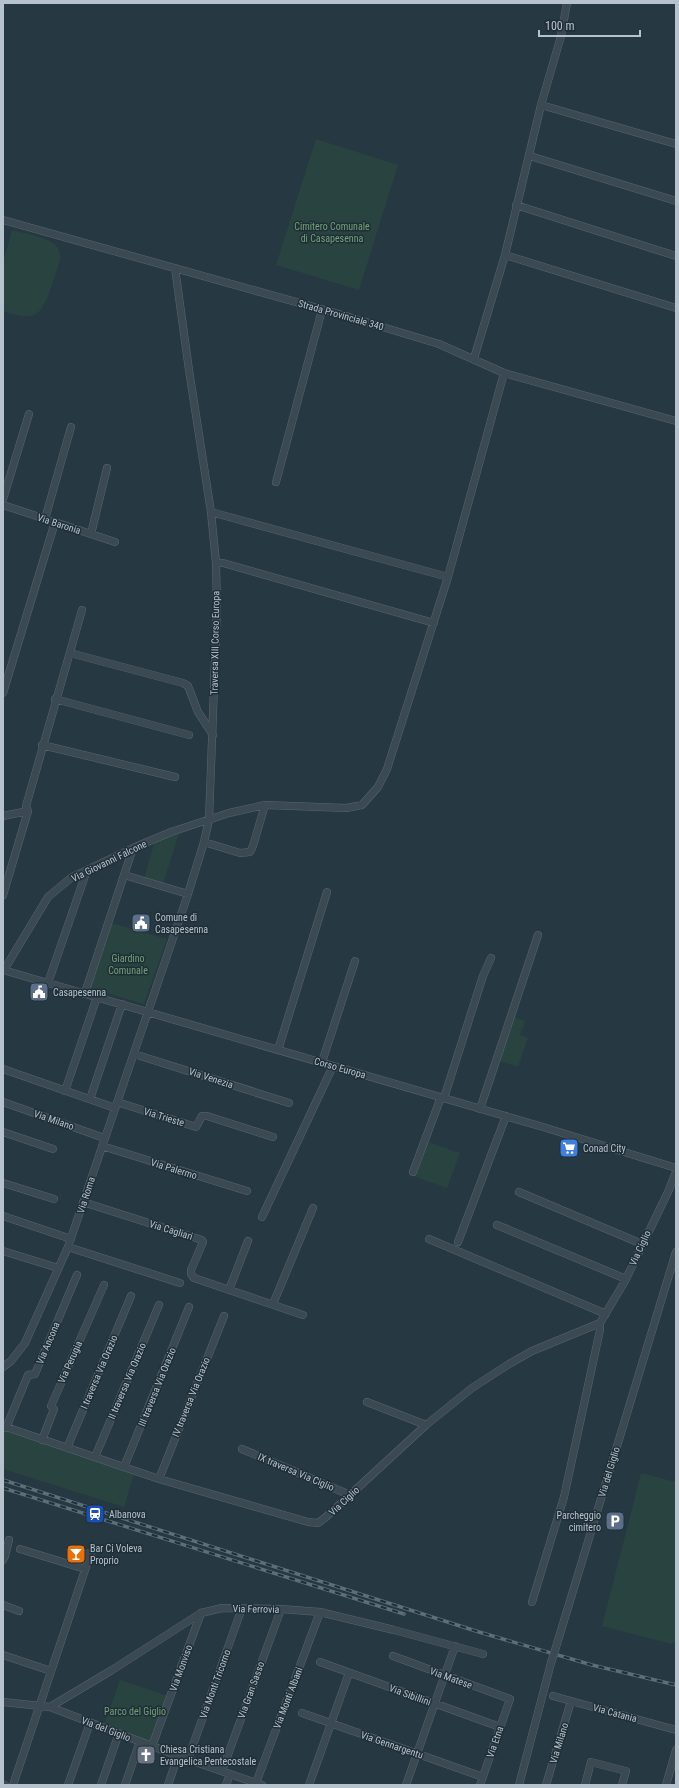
<svg xmlns="http://www.w3.org/2000/svg" width="679" height="1788" font-family="'Roboto Condensed',sans-serif">
  <style>
    .green { fill: #284340 }
    .lines { fill: none; stroke-linecap: round; stroke-linejoin: round }
    .minor-casing { stroke: #58666f; stroke-width: 8 }
    .minor { stroke: #3a4952; stroke-width: 7 }
    .rail-casing { stroke: #5c6e79; stroke-width: 3.5 }
    .rail { stroke: #1f2e37; stroke-width: 2; stroke-dasharray: 6; stroke-linecap: butt }
    .minor-bridge-casing { stroke: #58666f; stroke-width: 8; stroke-linecap: butt }
    .minor-bridge { stroke: #3a4952; stroke-width: 7 }
    .labels { text-anchor: middle; dominant-baseline: central; stroke-width: 3; stroke-linejoin: round; paint-order: stroke }
    .park-label { font-size: 10px; fill: #74a275; stroke: #1f2e37 }
    .street-label { font-size: 10px; fill: #b7c3cc; stroke: #1f2e37 }
    .poi-label { font-size: 10px; fill: #b7c3cc; stroke: #1f2e37; text-anchor: start }
  </style>
  <rect width="100%" height="100%" fill="#263842"/>
  <path class="green" d="M316,139L398,165L359,290L276,265Z
    M12,230C23,233 53,238 58,248C60,252 60,256 60,260C55,273 47,311 34,315C24,318 12,314 3,311V262Z
    M179,833L163,884L144,878L155,841Z
    M111,923L167,939L144,1004L89,988Z
    M514,1017L525,1021L520,1035L528,1038L518,1067L500,1061Z
    M428,1142L460,1153L447,1188L416,1177Z
    M3,1430L134,1474L124,1507L3,1469Z
    M641,1473L676,1482V1642L671,1644L602,1626Z
    M120,1680L168,1696L151,1743L104,1725Z"/>
  <g class="lines">
    <defs>
      <path id="minor" d="M541,105L676,144
        M530,156L676,201
        M516,205L676,256
        M3,220L346,316L439,344L504,373L676,421
        M505,255L676,308
        M475,359V355L505,255L541,105L561,36L567,3
        M276,482L322,310
        M3,499L29,414
        M3,505L115,542
        M211,512L448,577
        M45,519L71,427
        M91,534L107,468
        M216,563H223L434,623
        M70,653L183,683L188,686L198,712L213,735
        M3,693L55,522
        M55,699L189,735
        M42,745L175,777
        M3,816L28,811
        M204,842L240,853L250,852L253,846L265,805
        M124,875L188,894
        M3,895L28,811L26,806L82,610
        M3,970L543,1127L676,1168
        M4,970L48,897L72,877L133,848L171,832L229,813L265,805L346,808L362,805L378,787L387,769L448,577L504,373
        M48,983L87,870
        M85,993L133,848
        M278,1050L327,892
        M134,1054L289,1103
        M322,1062L355,961
        M3,1069L115,1108
        M65,1091L97,997
        M444,1098L483,976L491,958
        M90,1099L122,1004
        M3,1102L104,1138
        M117,1102L196,1127L202,1116H207L273,1137
        M480,1109L538,935
        M3,1132L53,1149
        M102,1146L247,1191
        M413,1172L441,1097
        M3,1183L54,1199
        M519,1192L642,1244
        M83,1202L202,1240L203,1242L191,1270V1274L194,1278L303,1315
        M3,1216L71,1239
        M262,1217L333,1066
        M497,1225L626,1279
        M429,1239L606,1314
        M458,1242L506,1116
        M68,1247L180,1283
        M3,1251L58,1268
        M229,1290L248,1241
        M273,1304L313,1208
        M3,1367L11,1361L25,1343L68,1247L188,894L204,842L209,820L217,607L216,563L211,512L189,370L175,268
        M367,1402L426,1425
        M3,1426L159,1479L308,1522L318,1523L326,1517L426,1425L472,1388L509,1364L532,1351L600,1323L625,1281L668,1192L676,1172
        M6,1428L28,1375L35,1374L77,1275
        M42,1440L54,1409L51,1406L104,1285
        M67,1448L131,1296
        M242,1449L350,1495
        M95,1457L159,1305
        M124,1467L189,1307
        M159,1479L224,1316
        M20,1549L85,1569
        M84.5 1557a3.5 3.5 0 1 1 7 0a3.5 3.5 0 1 1-7 0Z
        M3,1560L5,1556L9,1540
        M532,1602L564,1497L600,1330V1323
        M3,1605L19,1611
        M556,1647L676,1252
        M3,1655L51,1671
        M393,1656L510,1699L480,1785
        M320,1662L500,1727
        M553,1696L676,1730
        M3,1702L50,1707L178,1756L262,1785
        M50,1707L112,1670L201,1613L222,1608L281,1609L320,1612L394,1630L483,1654
        M302,1713L483,1777
        M152,1746L201,1613
        M188,1759L242,1608
        M222,1771L281,1609
        M256,1783L320,1612
        M3,1784L5,1785
        M13,1785L88,1561
        M68,1785L90,1723
        M101,1785L119,1733
        M125,1785L140,1741
        M168,1785L178,1756
        M226,1785L230,1774
        M309,1785L349,1673
        M406,1785L455,1646
        M519,1785L551,1663
        M546,1785L571,1701
        M585,1785L591,1762L626,1771L622,1785
        M666,1785L676,1750"/>
    </defs>
    <use href="#minor" class="minor-casing"/>
    <use href="#minor" class="minor"/>
    <defs>
      <path id="rail" d="M3,1480L479,1632L592,1665L676,1685
        M3,1488L404,1614"/>
    </defs>
    <use href="#rail" class="rail-casing"/>
    <use href="#rail" class="rail"/>
    <defs>
      <path id="minor-bridge" d="M551,1663L556,1647"/>
    </defs>
    <use href="#minor-bridge" class="minor-bridge-casing"/>
    <use href="#minor-bridge" class="minor-bridge"/>
  </g>
  <defs>
    <symbol id="civic-square" viewBox="-11 -11 22 22"><rect x="-9" y="-9" width="18" height="18" rx="4" fill="#5c6f8a" stroke="#1f2e37"/><path d="M-.6-6.5H3V-4.5H.6V-3L4-1V1h2V6H-6V1h2V-1L-.6-3ZM-1.2 2.5V6h2.4V2.5Z" fill="#fff"/></symbol>
    <symbol id="supermarket-square" viewBox="-11 -11 22 22"><rect x="-9" y="-9" width="18" height="18" rx="4" fill="#3f7fe0" stroke="#1f2e37"/><path d="M-6-5.5h2.5l.6 2H6L4.5 2H-2.5L-4.4-4H-6ZM-1.5 3.2a1.3 1.3 0 1 0 .1 0ZM3 3.2a1.3 1.3 0 1 0 .1 0Z" fill="#fff"/></symbol>
    <symbol id="station-square" viewBox="-11 -11 22 22"><rect x="-9" y="-9" width="18" height="18" rx="4" fill="#1a4fb4" stroke="#1f2e37"/><path d="M-3-6H3Q5-6 5-4V2Q5 4 3 4L4.5 6H3L1.5 4h-3L-3 6H-4.5L-3 4Q-5 4-5 2V-4Q-5-6-3-6ZM-3.5-4v3h7v-3ZM-3.5 1v1.5H-2V1ZM2 1v1.5H3.5V1Z" fill="#fff"/></symbol>
    <symbol id="parking-square" viewBox="-11 -11 22 22"><rect x="-9" y="-9" width="18" height="18" rx="4" fill="#5c6f8a" stroke="#1f2e37"/><path d="M-3.5-5.5H1a3.5 3.5 0 0 1 0 7H-1V5.5H-3.5ZM-1-3.4V-.6H.8a1.4 1.4 0 0 0 0-2.8Z" fill="#fff"/></symbol>
    <symbol id="bar-square" viewBox="-11 -11 22 22"><rect x="-9" y="-9" width="18" height="18" rx="4" fill="#e8710a" stroke="#1f2e37"/><path d="M-6-5H6L.8 .8V4.5H3.5V6h-7V4.5H-.8V.8Z" fill="#fff"/></symbol>
    <symbol id="church-square" viewBox="-11 -11 22 22"><rect x="-9" y="-9" width="18" height="18" rx="4" fill="#6b7280" stroke="#1f2e37"/><path d="M-1.2-6h2.4v3.5h3.3v2.4h-3.3V6h-2.4V-.1h-3.3v-2.4h3.3Z" fill="#fff"/></symbol>
  </defs>
  <g fill-rule="evenodd">
    <use href="#civic-square" x="130" y="912" width="22" height="22"/>
    <use href="#civic-square" x="28" y="981" width="22" height="22"/>
    <use href="#supermarket-square" x="558" y="1137" width="22" height="22"/>
    <use href="#station-square" x="84" y="1503" width="22" height="22"/>
    <use href="#parking-square" x="604" y="1510" width="22" height="22"/>
    <use href="#bar-square" x="65" y="1543" width="22" height="22"/>
    <use href="#church-square" x="135" y="1744" width="22" height="22"/>
  </g>
  <g class="labels">
    <g class="park-label">
      <text x="332" y="226">Cimitero Comunale<tspan x="332" dy="12">di Casapesenna</tspan></text>
      <text x="128" y="958">Giardino<tspan x="128" dy="12">Comunale</tspan></text>
      <text x="135" y="1711">Parco del Giglio</text>
    </g>
    <g class="street-label">
      <text transform="translate(341 315) rotate(16)">Strada Provinciale 340</text>
      <text transform="translate(59 524) rotate(18)">Via Baronia</text>
      <text transform="translate(215 643) rotate(-89)">Traversa XIII Corso Europa</text>
      <text transform="translate(109 861) rotate(-26)">Via Giovanni Falcone</text>
      <text transform="translate(340 1068) rotate(16)">Corso Europa</text>
      <text transform="translate(211 1078) rotate(18)">Via Venezia</text>
      <text transform="translate(164 1117) rotate(17)">Via Trieste</text>
      <text transform="translate(54 1120) rotate(19)">Via Milano</text>
      <text transform="translate(174 1169) rotate(17)">Via Palermo</text>
      <text transform="translate(86 1195) rotate(-72)">Via Roma</text>
      <text transform="translate(171 1230) rotate(17)">Via Cagliari</text>
      <text transform="translate(640 1248) rotate(-65)">Via Ciglio</text>
      <text transform="translate(48 1343) rotate(-67)">Via Ancona</text>
      <text transform="translate(70 1362) rotate(-66)">Via Perugia</text>
      <text transform="translate(99 1372) rotate(-67)">I traversa Via Orazio</text>
      <text transform="translate(127 1381) rotate(-67)">II traversa Via Orazio</text>
      <text transform="translate(157 1387) rotate(-68)">III traversa Via Orazio</text>
      <text transform="translate(191 1397) rotate(-68)">IV traversa Via Orazio</text>
      <text transform="translate(296 1472) rotate(23)">IX traversa Via Ciglio</text>
      <text transform="translate(609 1472) rotate(-73)">Via del Giglio</text>
      <text transform="translate(344 1501) rotate(-43)">Via Ciglio</text>
      <text transform="translate(256 1609) rotate(1)">Via Ferrovia</text>
      <text transform="translate(181 1668) rotate(-70)">Via Monviso</text>
      <text transform="translate(451 1678) rotate(20)">Via Matese</text>
      <text transform="translate(215 1684) rotate(-70)">Via Monti Tricorno</text>
      <text transform="translate(251 1690) rotate(-70)">Via Gran Sasso</text>
      <text transform="translate(410 1695) rotate(20)">Via Sibillini</text>
      <text transform="translate(288 1698) rotate(-69)">Via Monti Albani</text>
      <text transform="translate(615 1713) rotate(15)">Via Catania</text>
      <text transform="translate(106 1729) rotate(21)">Via del Giglio</text>
      <text transform="translate(495 1742) rotate(-71)">Via Etna</text>
      <text transform="translate(559 1743) rotate(-73)">Via Milano</text>
      <text transform="translate(392 1745) rotate(19)">Via Gennargentu</text>
    </g>
    <g class="poi-label">
      <text x="155" y="917">Comune di<tspan x="155" dy="12">Casapesenna</tspan></text>
      <text x="53" y="992">Casapesenna</text>
      <text x="583" y="1148">Conad City</text>
      <text x="109" y="1514">Albanova</text>
      <text x="601" y="1515" text-anchor="end">Parcheggio<tspan x="601" dy="12">cimitero</tspan></text>
      <text x="90" y="1548">Bar Ci Voleva<tspan x="90" dy="12">Proprio</tspan></text>
      <text x="160" y="1749">Chiesa Cristiana<tspan x="160" dy="12">Evangelica Pentecostale</tspan></text>
    </g>
  </g>
  <rect width="679" height="1788" fill="none" stroke="#b7c3cc" stroke-width="8"/>
  <path d="M539 30v6h101v-6" fill="none" stroke="#b7c3cc" stroke-width="2"/>
  <text x="545" y="30" font-size="12" fill="#b7c3cc" stroke="#1f2e37" stroke-width="3" paint-order="stroke">100 m</text>
</svg>
